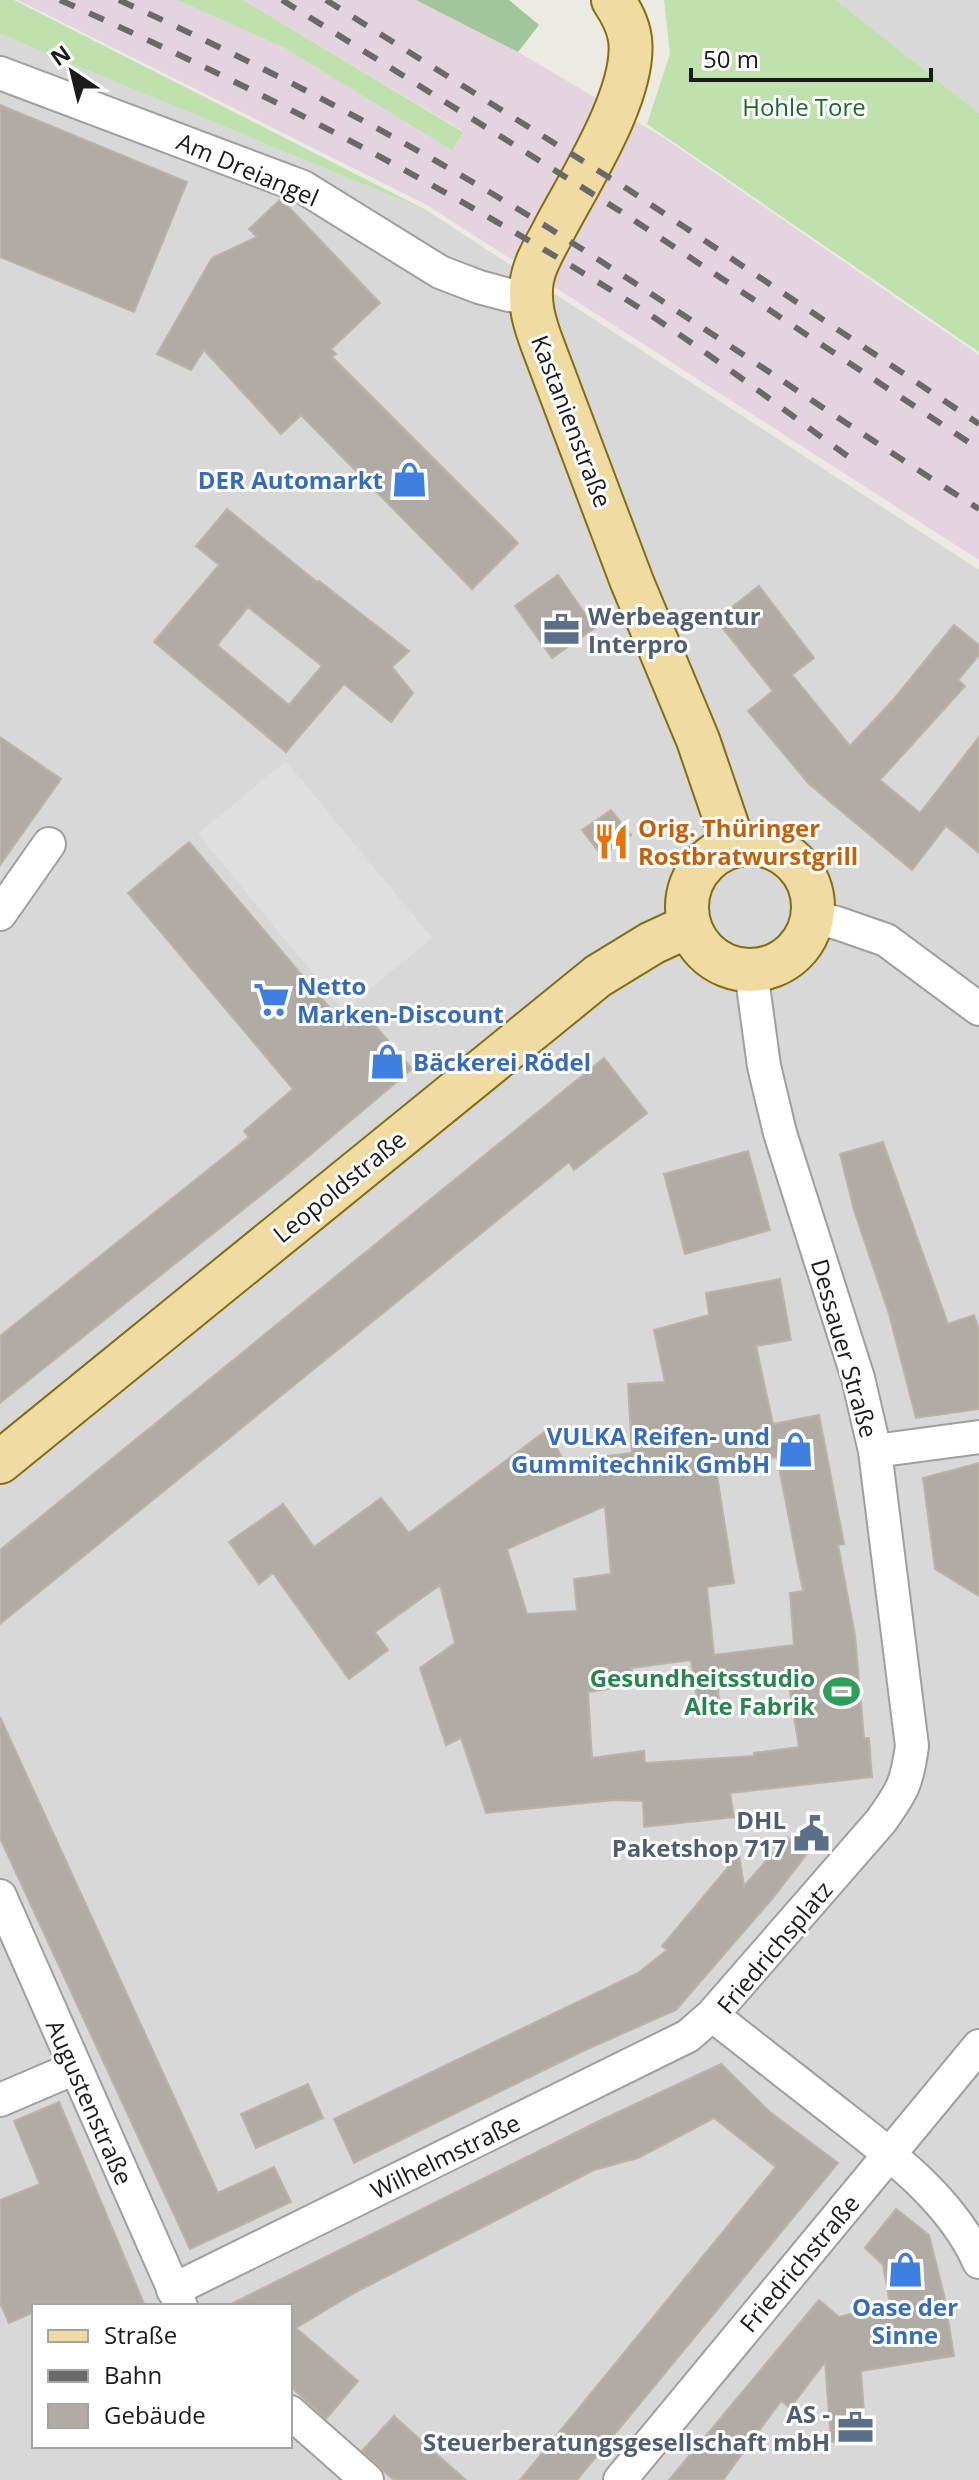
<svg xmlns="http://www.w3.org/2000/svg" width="979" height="2480" font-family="'Open Sans',sans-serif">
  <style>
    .residential { fill: #d9d8d8; fill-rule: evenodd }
    .industrial { fill: #e4d4df }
    .grass { fill: #bee1ad }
    .forest { fill: #a1c69b }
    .parking { fill: #dfdfdf }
    .building { fill: #b0aca5; stroke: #bbb3a6; stroke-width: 2; fill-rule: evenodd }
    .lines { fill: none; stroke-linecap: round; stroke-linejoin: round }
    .minor-casing { stroke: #9f9f9f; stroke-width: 36 }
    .major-casing { stroke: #826f10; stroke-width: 46 }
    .minor { stroke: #fff; stroke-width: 32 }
    .major { stroke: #f0dba2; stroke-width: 42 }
    .rail { stroke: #696969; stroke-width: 6; stroke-dasharray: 16 16; stroke-linecap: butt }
    .labels { text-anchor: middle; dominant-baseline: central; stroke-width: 6; stroke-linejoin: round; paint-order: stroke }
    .park-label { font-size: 24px; fill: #176c2b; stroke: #fff }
    .street-label { font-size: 24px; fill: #1b1b1b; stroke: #fff }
    .shop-label { font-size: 24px; font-weight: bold; fill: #366cbe; stroke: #fff; text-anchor: end }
    .service-label { font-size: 24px; font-weight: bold; fill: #4e5e75; stroke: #fff; text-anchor: end }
    .food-label { font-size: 24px; font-weight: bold; fill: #c56008; stroke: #fff; text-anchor: start }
    .leisure-label { font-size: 24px; font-weight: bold; fill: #27864d; stroke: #fff; text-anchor: end }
  </style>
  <rect width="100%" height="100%" fill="#eceae2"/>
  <path class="residential" d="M836,0H979V113Z
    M0,34L426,210L979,570V2480H0ZM34,2306H290V2446H34Z"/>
  <path class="industrial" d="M18,0H177L283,47L452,149L463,131L243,0H416L518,52L666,139L979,355V560L427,205Z"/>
  <path class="grass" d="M0,0H14L426,210L0,34Z
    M177,0H243L463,132L452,150L283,47Z
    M664,0H836L979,113V352L647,124L670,54Z"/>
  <path class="forest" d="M416,0H509L539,25L518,52Z"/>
  <path class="parking" d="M286,761L432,938L344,1011L198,834Z"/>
  <path class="building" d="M0,105L187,182L134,312L0,257Z
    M281,199L380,303L331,349L336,354L332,357L518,543L472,589L301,415L281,434L204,350L191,370L157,354L212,258L257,237L249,229Z
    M227,509L317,582L319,581L409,651L392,667L413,693L391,722L344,684L286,752L154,642L219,565L196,546ZM248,607L322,666L289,705L217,645Z
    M558,575L595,628L552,658L515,606Z
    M759,586L814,658L792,675L850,746L894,699L954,625L979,645V655L958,680L965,686L880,780L920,813L979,737V853L946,826L912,870L809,784L748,711L773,691L716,620Z
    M0,737L61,779L0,865Z
    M611,810L631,835L602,856L582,830Z
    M189,842L346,1027L364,1012L412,1069L284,1177L0,1403V1336L249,1137L244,1131L293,1089L128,893Z
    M604,1058L647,1113L574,1170L569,1162L0,1624V1550Z
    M883,1142L948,1324L974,1315L979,1330V1409L916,1418L889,1314L854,1210L840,1154Z
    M748,1151L770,1230L685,1254L664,1174Z
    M780,1279L791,1340L756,1346L773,1424L819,1415L844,1544L838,1545L855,1635L864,1738H869L872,1777L730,1793L734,1817L644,1827L643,1801L615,1800L486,1813L461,1738L446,1745L420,1668L455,1643L440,1585L375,1632L388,1650L349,1679L273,1573L259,1584L229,1542L283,1504L314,1547L381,1498L409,1533L547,1430L564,1461L632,1453L628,1384L665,1382L654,1330L709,1315L706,1293ZM777,1457L803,1591L790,1593L794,1645L714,1655L707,1587L734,1583L716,1469ZM605,1506L611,1574L574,1579L577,1611L527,1614L507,1549ZM691,1660L700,1716L720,1713L718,1689L788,1679L799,1747L754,1753V1756L645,1763L644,1751L592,1758L588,1692L634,1685L631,1668Z
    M979,1463V1596L935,1569L923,1478Z
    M0,1717L218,2193L274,2167L291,2202L190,2249L0,1838Z
    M787,1837L806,1855L772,1899L676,2010L583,2051L354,2163L334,2119L638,1973L667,1950L662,1946L739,1854L744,1886Z
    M721,2064L770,2112L838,2163L577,2480H520L776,2167L714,2118L638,2158L594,2170L356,2292L296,2328L358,2381L326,2419L290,2386V2306H227L597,2122Z
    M308,2084L323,2118L256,2148L241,2114Z
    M59,2102L145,2306H34V2312L9,2323L0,2303V2200L40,2184L14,2121Z
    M896,2209L929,2235L944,2295L954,2356L861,2371L866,2439L831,2442L825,2362L790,2408L781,2401L723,2480H669L819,2300L839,2317L890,2304L883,2265L865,2248Z
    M394,2416L426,2445L466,2480H394L382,2470L362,2451Z"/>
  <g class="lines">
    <defs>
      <path id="minor" d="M0,73L303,187L440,272L479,287L509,295L531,297
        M0,914L49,844
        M813,917L837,923L886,940L979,1009
        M751,971L764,1066L780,1133L858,1378L875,1451L912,1746C907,1783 903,1790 881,1821L712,2015C750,2045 789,2075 827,2105C883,2149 950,2196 979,2262
        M875,1451L979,1437
        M0,1896L181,2306
        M0,2100L75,2068
        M173,2290L688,2036L712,2015
        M290,2412L367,2480
        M620,2480L979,2046"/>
      <path id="major" d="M613,0C621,12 628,24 630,39C637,93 579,182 554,230C546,246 535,262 532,280C528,303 535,325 543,346L632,582L698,740L734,845
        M687 907a63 63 0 1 1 126 0a63 63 0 1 1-126 0Z
        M0,1462L598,976L652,943L689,926"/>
    </defs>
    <use href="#minor" class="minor-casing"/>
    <use href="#major" class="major-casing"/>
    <use href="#minor" class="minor"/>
    <use href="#major" class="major"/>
    <path class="rail" d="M60,0C260,89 452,190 638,307C711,354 780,407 850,458
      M119,0C268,68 414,144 552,230C696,321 835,418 979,509
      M282,0L620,211L979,449
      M326,0L629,190L979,424"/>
  </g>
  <defs>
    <symbol id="shop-bare" viewBox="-9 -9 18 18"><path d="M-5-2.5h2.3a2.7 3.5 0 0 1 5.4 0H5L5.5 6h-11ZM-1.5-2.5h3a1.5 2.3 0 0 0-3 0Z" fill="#3f7fe0" stroke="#fff" stroke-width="2.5" paint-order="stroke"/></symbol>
    <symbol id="office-bare" viewBox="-9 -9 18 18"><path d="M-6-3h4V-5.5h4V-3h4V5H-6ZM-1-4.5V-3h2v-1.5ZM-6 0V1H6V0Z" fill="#5c6f8a" stroke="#fff" stroke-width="2.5" paint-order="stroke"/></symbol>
    <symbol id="restaurant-bare" viewBox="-9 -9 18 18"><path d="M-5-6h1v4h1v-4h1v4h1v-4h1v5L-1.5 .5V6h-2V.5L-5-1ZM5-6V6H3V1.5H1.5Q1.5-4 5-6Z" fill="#e8710a" stroke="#fff" stroke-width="2.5" paint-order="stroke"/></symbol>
    <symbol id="supermarket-bare" viewBox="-9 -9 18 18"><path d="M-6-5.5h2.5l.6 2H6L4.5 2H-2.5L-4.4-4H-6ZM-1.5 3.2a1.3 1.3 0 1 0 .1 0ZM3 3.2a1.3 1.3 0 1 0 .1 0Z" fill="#3f7fe0" stroke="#fff" stroke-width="2.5" paint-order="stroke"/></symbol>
    <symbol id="stadium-bare" viewBox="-9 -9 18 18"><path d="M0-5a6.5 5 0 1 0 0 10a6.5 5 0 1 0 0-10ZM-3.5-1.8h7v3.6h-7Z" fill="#2e9e5b" stroke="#fff" stroke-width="2.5" paint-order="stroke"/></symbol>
    <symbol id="civic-bare" viewBox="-9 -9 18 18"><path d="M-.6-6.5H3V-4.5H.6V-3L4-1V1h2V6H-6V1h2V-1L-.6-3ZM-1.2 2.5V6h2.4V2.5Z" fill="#5c6f8a" stroke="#fff" stroke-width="2.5" paint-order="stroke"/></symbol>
  </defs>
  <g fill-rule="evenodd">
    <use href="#shop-bare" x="384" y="454" width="51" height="51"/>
    <use href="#office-bare" x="536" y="604" width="51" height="51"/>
    <use href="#restaurant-bare" x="586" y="816" width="51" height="51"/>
    <use href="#supermarket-bare" x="246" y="974" width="51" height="51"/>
    <use href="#shop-bare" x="362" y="1036" width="51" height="51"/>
    <use href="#shop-bare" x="770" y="1424" width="51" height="51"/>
    <use href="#stadium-bare" x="816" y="1666" width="51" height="51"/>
    <use href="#civic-bare" x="786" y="1808" width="51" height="51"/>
    <use href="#shop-bare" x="880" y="2244" width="51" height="51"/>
    <use href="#office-bare" x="830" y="2402" width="51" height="51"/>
  </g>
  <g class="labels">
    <g class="park-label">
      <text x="804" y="106">Hohle Tore</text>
    </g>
    <g class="street-label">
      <text transform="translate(248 169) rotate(23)">Am Dreiangel</text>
      <text transform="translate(572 421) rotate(69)">Kastanienstraße</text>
      <text transform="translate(339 1186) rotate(-39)">Leopoldstraße</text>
      <text transform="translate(845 1348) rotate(74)">Dessauer Straße</text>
      <text transform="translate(774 1947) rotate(-50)">Friedrichsplatz</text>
      <text transform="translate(90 2102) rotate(66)">Augustenstraße</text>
      <text transform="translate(445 2156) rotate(-26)">Wilhelmstraße</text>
      <text transform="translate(799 2263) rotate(-50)">Friedrichstraße</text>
    </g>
    <g class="shop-label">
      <text x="383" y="479">DER Automarkt</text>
      <text x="297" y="985" text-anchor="start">Netto<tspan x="297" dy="28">Marken-Discount</tspan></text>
      <text x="413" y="1061" text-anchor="start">Bäckerei Rödel</text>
      <text x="770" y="1435">VULKA Reifen- und<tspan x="770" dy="28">Gummitechnik GmbH</tspan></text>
      <text x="905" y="2306" text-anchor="middle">Oase der<tspan x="905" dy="28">Sinne</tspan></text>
    </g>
    <g class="service-label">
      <text x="588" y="615" text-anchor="start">Werbeagentur<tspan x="588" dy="28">Interpro</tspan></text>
      <text x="786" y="1819">DHL<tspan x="786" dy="28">Paketshop 717</tspan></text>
      <text x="830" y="2413">AS -<tspan x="830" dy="28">Steuerberatungsgesellschaft mbH</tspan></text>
    </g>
    <g class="food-label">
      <text x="638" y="827">Orig. Thüringer<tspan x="638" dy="28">Rostbratwurstgrill</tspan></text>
    </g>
    <g class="leisure-label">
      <text x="815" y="1677">Gesundheitsstudio<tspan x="815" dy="28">Alte Fabrik</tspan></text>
    </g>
  </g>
  <rect x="32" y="2304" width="260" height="144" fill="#ffffff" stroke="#a4a4a4" stroke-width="2"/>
  <rect x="48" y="2330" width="40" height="12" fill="#f0dba2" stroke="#a4a4a4" stroke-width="2"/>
  <text x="104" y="2344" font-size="24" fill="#1b1b1b">Straße</text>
  <rect x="48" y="2370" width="40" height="12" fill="#696969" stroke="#a4a4a4" stroke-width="2"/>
  <text x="104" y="2384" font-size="24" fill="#1b1b1b">Bahn</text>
  <rect x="48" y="2404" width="40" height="24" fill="#b0aca5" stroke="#a4a4a4" stroke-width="2"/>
  <text x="104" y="2424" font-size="24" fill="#1b1b1b">Gebäude</text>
  <g transform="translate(72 72) rotate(325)" stroke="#ffffff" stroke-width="6" paint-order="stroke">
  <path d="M0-6L14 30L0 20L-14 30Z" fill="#1b1b1b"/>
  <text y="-12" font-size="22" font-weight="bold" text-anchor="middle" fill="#1b1b1b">N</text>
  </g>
  <path d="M691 68v12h240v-12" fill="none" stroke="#1b1b1b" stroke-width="4"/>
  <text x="703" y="68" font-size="24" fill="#1b1b1b" stroke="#ffffff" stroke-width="6" paint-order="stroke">50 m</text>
</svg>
